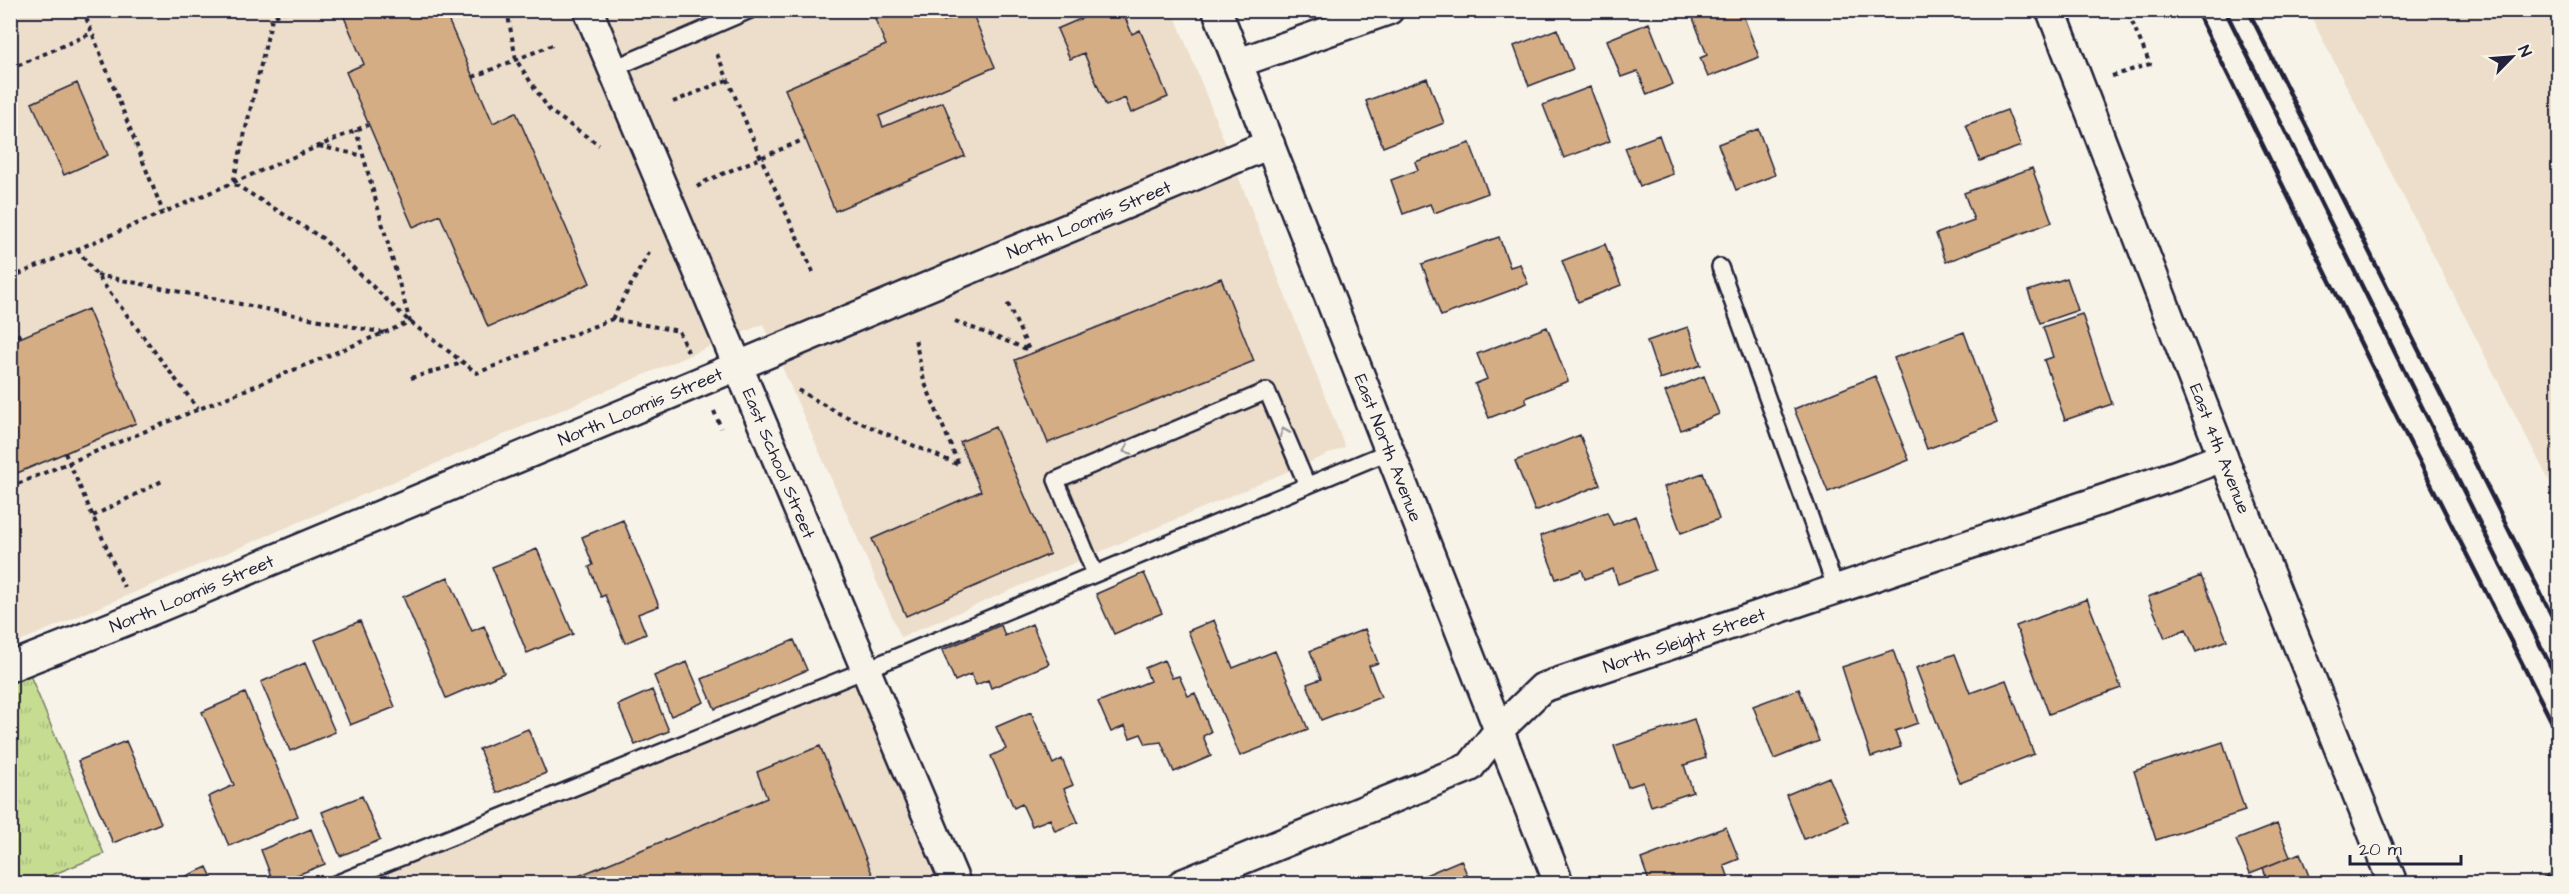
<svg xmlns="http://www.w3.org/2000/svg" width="2569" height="894" font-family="'Architects Daughter',sans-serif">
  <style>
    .built { fill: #ecdeca }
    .grass { fill: url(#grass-tufts); stroke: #747f66; stroke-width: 1.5 }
    .building { fill: #d4ad85; stroke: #22223b; stroke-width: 1.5 }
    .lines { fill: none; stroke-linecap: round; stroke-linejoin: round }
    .service-casing { stroke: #22223b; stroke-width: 20 }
    .minor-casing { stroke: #22223b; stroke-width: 33 }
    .path { stroke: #22223b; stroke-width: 4; stroke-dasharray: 4.5 4.5; stroke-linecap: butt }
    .service { stroke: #f7f3e8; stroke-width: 15 }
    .minor { stroke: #f7f3e8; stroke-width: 28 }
    .rail { stroke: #22223b; stroke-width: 4.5 }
    .oneway { stroke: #97959a }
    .labels { text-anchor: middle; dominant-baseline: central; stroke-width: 4.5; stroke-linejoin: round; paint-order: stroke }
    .street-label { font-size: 18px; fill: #22223b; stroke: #f7f3e8 }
  </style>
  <defs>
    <pattern id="grass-tufts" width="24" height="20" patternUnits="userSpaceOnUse" patternTransform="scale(1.5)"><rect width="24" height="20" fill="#c5dc91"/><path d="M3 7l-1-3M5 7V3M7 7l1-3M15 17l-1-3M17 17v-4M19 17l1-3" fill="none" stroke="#a9bc7e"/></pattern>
  </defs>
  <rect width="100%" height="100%" fill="#f7f3e8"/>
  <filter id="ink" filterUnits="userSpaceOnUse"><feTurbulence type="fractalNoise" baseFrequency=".0167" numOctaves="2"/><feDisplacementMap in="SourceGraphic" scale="12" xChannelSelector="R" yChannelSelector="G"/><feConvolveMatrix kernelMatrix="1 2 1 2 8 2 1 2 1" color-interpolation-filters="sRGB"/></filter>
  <g filter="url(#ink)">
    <path class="built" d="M11,11H1173L1345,447L901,637L763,324L11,645Z
      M2308,11H2558V498Z
      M855,673L941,884H335Z"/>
    <path class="grass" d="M30,675L104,854L32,883H11V684Z"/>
    <path class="building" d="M341,10H444L493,123L516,112L590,283L488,327L440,215L413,227L346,72L364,64Z
      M895,10H940L944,21L971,10L995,67L879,116L883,127L943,102L965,156L835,211L785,89L886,45L875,19Z
      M1101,10H1122L1132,34L1140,30L1168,97L1131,113L1125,98L1106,106L1084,53L1070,59L1057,29Z
      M1690,10H1741L1759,57L1708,77L1700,58L1707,55Z
      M1649,23L1673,84L1647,95L1638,71L1621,77L1607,40Z
      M1557,29L1573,69L1529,86L1514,46Z
      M1427,78L1444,123L1383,147L1366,101Z
      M77,83L108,155L64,175L32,103Z
      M1590,87L1610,141L1564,158L1543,105Z
      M2007,110L2021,146L1980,161L1966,125Z
      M1758,129L1775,175L1736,190L1718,144Z
      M1659,135L1673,174L1640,186L1625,148Z
      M1470,143L1488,193L1434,213L1430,204L1403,214L1391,180L1418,170L1415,162Z
      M2032,168L2052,222L1946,262L1936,234L1974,220L1964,193Z
      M1499,237L1510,267L1520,264L1528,284L1441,316L1422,264Z
      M1605,244L1621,285L1578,302L1562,261Z
      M1221,278L1254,361L1048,443L1015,360Z
      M2067,278L2078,310L2040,323L2028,291Z
      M88,309L136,423L10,476V342Z
      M2082,314L2112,404L2065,420L2044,360L2053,357L2043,327Z
      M1547,327L1568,381L1525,398L1527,403L1489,418L1475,384L1487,379L1477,354Z
      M1688,327L1701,365L1660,379L1647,341Z
      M1964,332L1997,423L1927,449L1894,358Z
      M1704,376L1719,414L1681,430L1665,392Z
      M1875,376L1909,460L1828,492L1794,409Z
      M995,427L1050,554L906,616L872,539L981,491L960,442Z
      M1580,435L1600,485L1535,511L1515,461Z
      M1703,473L1719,519L1681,533L1664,487Z
      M1607,512L1613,525L1635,516L1655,570L1618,584L1613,569L1585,579L1582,570L1556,579L1540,536Z
      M623,520L659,606L638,614L646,634L625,643L605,595L601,597L589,567L593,565L582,537Z
      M537,549L573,634L527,653L492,567Z
      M1144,573L1162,613L1114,634L1096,594Z
      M2201,576L2227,640L2196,652L2186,629L2165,638L2148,597Z
      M448,577L472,631L484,626L504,673L446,698L403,597Z
      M2087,599L2121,688L2049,714L2016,626Z
      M1214,620L1233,668L1275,651L1308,729L1240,756L1188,631Z
      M360,621L395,707L350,725L315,640Z
      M1032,624L1049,664L991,688L988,680L976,685L971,674L955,681L942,650L1001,625L1005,636Z
      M1365,629L1378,663L1369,666L1381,697L1321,720L1307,684L1321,679L1310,651Z
      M794,640L807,670L715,709L702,679Z
      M1893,650L1918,723L1895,731L1901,747L1871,757L1842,667Z
      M1955,654L1970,693L2006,680L2034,754L1960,783L1916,668Z
      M1164,660L1172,678L1179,676L1188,696L1195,693L1211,732L1203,736L1211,756L1174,772L1161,742L1146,744L1141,734L1130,738L1125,726L1111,732L1098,702L1150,681L1145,668Z
      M687,662L704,702L671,716L654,676Z
      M305,663L335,732L290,751L261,682Z
      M1799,689L1819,741L1774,759L1753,706Z
      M652,690L669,731L635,745L618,705Z
      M245,693L298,816L229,846L208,797L234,785L202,712Z
      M1031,712L1053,764L1062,759L1073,785L1064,789L1078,822L1055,831L1050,819L1032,826L1022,804L1014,808L991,756L1006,749L996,727Z
      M1694,719L1706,758L1684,765L1693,792L1651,806L1643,782L1628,787L1614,746Z
      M528,729L546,773L497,793L479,749Z
      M126,741L161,823L113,843L78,761Z
      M2223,742L2245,811L2156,840L2134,771Z
      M820,746L873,876L855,884H559L767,798L757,772Z
      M1829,777L1848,821L1804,839L1786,795Z
      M362,796L380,840L340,856L322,812Z
      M2277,824L2290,857L2250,873L2236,840Z
      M1726,827L1739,859L1724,865L1731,884H1650L1641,859Z
      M311,829L325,864L274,884L261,850Z
      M2300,853L2312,884H2269L2263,868Z
      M1461,860L1471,884H1410L1409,882Z
      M207,867L215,884H176L175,881Z
      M2549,875L2553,884H2533Z"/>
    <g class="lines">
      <defs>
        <path id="service" d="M612,69L750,10
          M1720,267L1836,589
          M1095,574L1056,480L1267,391L1307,485
          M335,884L865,670L1390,451"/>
        <g id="minor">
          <path id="s1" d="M588,10L956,884"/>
          <path id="s2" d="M1217,10L1559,884"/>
          <path id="s3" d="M2051,10L2223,457L2393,884"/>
          <path d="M1238,63L1389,10"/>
          <path id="s4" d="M10,667L136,617L1270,144"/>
          <path id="s5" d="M1182,884L1470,767L1499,730L1542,688L2176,475L2223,457"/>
        </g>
      </defs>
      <use href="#service" class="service-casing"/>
      <use href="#minor" class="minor-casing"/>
      <path class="path" d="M83,10L163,212
        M287,10L272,18L233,183L322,238L410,322L477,373L612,319L679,331L688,352
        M507,10L516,60L550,111L599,145
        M717,54L761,158L813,272
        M10,69L92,33
        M2112,76L2150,64L2127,10
        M473,77L555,44
        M673,102L727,80
        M319,146L364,156
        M697,187L706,181L805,139
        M77,249L198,409
        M97,275L384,333
        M10,278L368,125
        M10,317L20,338
        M612,319L651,249
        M955,321L1029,350L1006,300
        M411,378L462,363
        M798,390L838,413L959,465L924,381L915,339
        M714,411L721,428
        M65,453L124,587
        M10,487L410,322L356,130
        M93,516L164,480"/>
      <use href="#service" class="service"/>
      <use href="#minor" class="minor"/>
      <path class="rail" d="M2196,10L2406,435L2558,734
        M2225,10L2558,681
        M2248,10L2558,628"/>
    </g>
    <defs><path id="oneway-chevron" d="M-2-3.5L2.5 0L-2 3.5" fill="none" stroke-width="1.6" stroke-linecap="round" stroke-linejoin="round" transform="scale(1.5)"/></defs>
    <g class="oneway">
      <use href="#oneway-chevron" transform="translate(1284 432) rotate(-113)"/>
      <use href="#oneway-chevron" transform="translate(1127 450) rotate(157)"/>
    </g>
  </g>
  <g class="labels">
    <g class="street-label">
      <text stroke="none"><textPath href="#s4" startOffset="1168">North Loomis Street</textPath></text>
      <text stroke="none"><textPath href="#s4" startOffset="682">North Loomis Street</textPath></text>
      <text stroke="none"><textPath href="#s2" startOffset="470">East North Avenue</textPath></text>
      <text stroke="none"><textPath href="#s3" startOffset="470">East 4th Avenue</textPath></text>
      <text stroke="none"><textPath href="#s1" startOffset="492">East School Street</textPath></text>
      <text stroke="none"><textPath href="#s4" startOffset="196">North Loomis Street</textPath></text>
      <text stroke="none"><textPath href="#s5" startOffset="568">North Sleight Street</textPath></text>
    </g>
  </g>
  <rect width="2569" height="894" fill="none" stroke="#f7f3e8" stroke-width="36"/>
  <rect x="18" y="18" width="2533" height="858" fill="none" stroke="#22223b" stroke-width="2" filter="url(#ink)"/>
  <g transform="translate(2512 57) rotate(65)" stroke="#f7f3e8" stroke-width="4.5" paint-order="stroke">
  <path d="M0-4.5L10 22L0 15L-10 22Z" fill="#22223b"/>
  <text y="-9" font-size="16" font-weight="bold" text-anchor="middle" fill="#22223b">N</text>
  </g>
  <path d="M2350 855v9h111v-9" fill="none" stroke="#22223b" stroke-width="3"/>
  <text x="2359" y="855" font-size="18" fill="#22223b" stroke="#f7f3e8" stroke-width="4.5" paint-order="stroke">20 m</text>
</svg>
